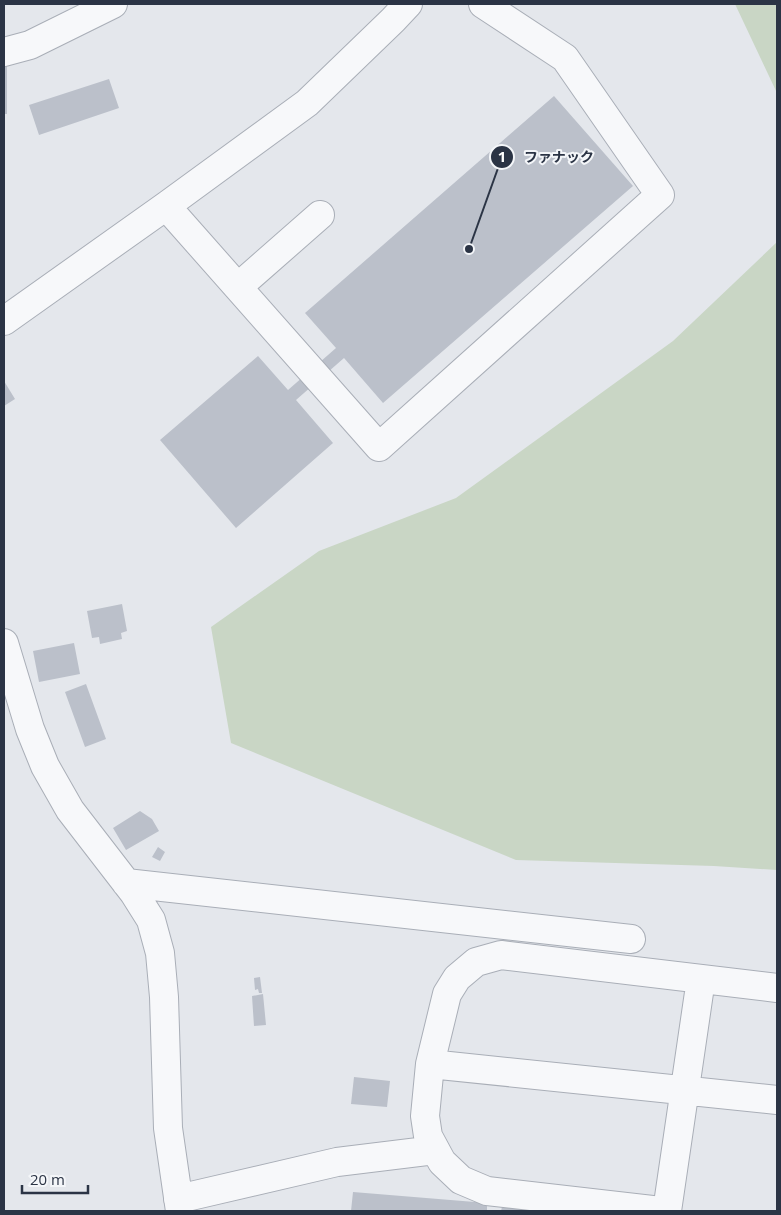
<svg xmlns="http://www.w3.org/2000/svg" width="781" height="1215" font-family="'Open Sans','Noto Sans JP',sans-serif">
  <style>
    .green { fill: #c9d6c5 }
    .building { fill: #bbc0ca }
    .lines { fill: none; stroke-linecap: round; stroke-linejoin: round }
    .minor-casing { stroke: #a9aeb7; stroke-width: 30 }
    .minor { stroke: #f7f8fa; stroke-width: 28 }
    .leader { fill: none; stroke: #2b3445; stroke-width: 2 }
    .callout-dot { fill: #2b3445; stroke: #f4f6f9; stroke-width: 2 }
    .mark-label { font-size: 15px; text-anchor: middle; font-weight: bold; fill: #fff }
    .callout-label { font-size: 14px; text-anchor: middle; font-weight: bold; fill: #2b3445; stroke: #f4f6f9; stroke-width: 4; stroke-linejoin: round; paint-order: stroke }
  </style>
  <rect width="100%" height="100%" fill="#e4e7ec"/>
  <path class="green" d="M735,4H777V93Z
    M777,242V870L714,866L516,860L231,743L211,627L319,551L456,498L673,341Z"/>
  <path class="building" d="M4,66H7V114H4Z
    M109,79L119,108L39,135L29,105Z
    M554,96L633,186L383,403L344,358L296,400L333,443L236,528L160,440L258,356L288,390L336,348L305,313Z
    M4,381L15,399L4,406Z
    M122,604L127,631L121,633L122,639L100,644L99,637L92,638L87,611Z
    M74,643L80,674L39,682L33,651Z
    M86,684L106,739L85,747L65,692Z
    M140,811L152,819L159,831L126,850L113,828Z
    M158,847L165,852L160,861L152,857Z
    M260,977L262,993H259L258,989L255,990L254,978Z
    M263,994L266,1025L254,1026L252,996Z
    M354,1077L390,1081L387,1107L351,1104Z
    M353,1192L487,1203V1211H351Z
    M502,1207L536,1210V1211H501Z"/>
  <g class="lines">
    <defs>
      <path id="minor" d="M4,52L30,45L113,4
        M166,206L379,447L660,195L565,58L483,4
        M238,287L320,215
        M4,321L166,206L307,103L393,20L408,4
        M4,643L30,729L45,766L70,810L134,893L151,920L160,953L164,997L168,1128L180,1211
        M126,883L631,939
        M430,1064L777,1100
        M178,1199L337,1162L435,1150
        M661,1211L487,1191L461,1180L442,1162L428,1136L425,1116L430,1064L447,994L457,978L476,962L501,955L777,988
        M667,1211L701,979"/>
    </defs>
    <use href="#minor" class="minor-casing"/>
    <use href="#minor" class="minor"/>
  </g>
  <path class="leader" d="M469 249L502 157"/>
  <g class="callout-dot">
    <circle cx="469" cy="249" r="5"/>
    <circle cx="502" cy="157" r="12"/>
  </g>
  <g class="mark-label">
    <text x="502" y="162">1</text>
  </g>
  <g class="callout-label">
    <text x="559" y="162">ファナック</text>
  </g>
  <rect width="781" height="1215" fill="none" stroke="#2b3445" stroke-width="10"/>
  <path d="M22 1185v8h66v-8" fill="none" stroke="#2b3445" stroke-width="2.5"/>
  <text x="30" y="1185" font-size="15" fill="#2b3445" stroke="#f4f6f9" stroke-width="4" paint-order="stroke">20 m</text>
</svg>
